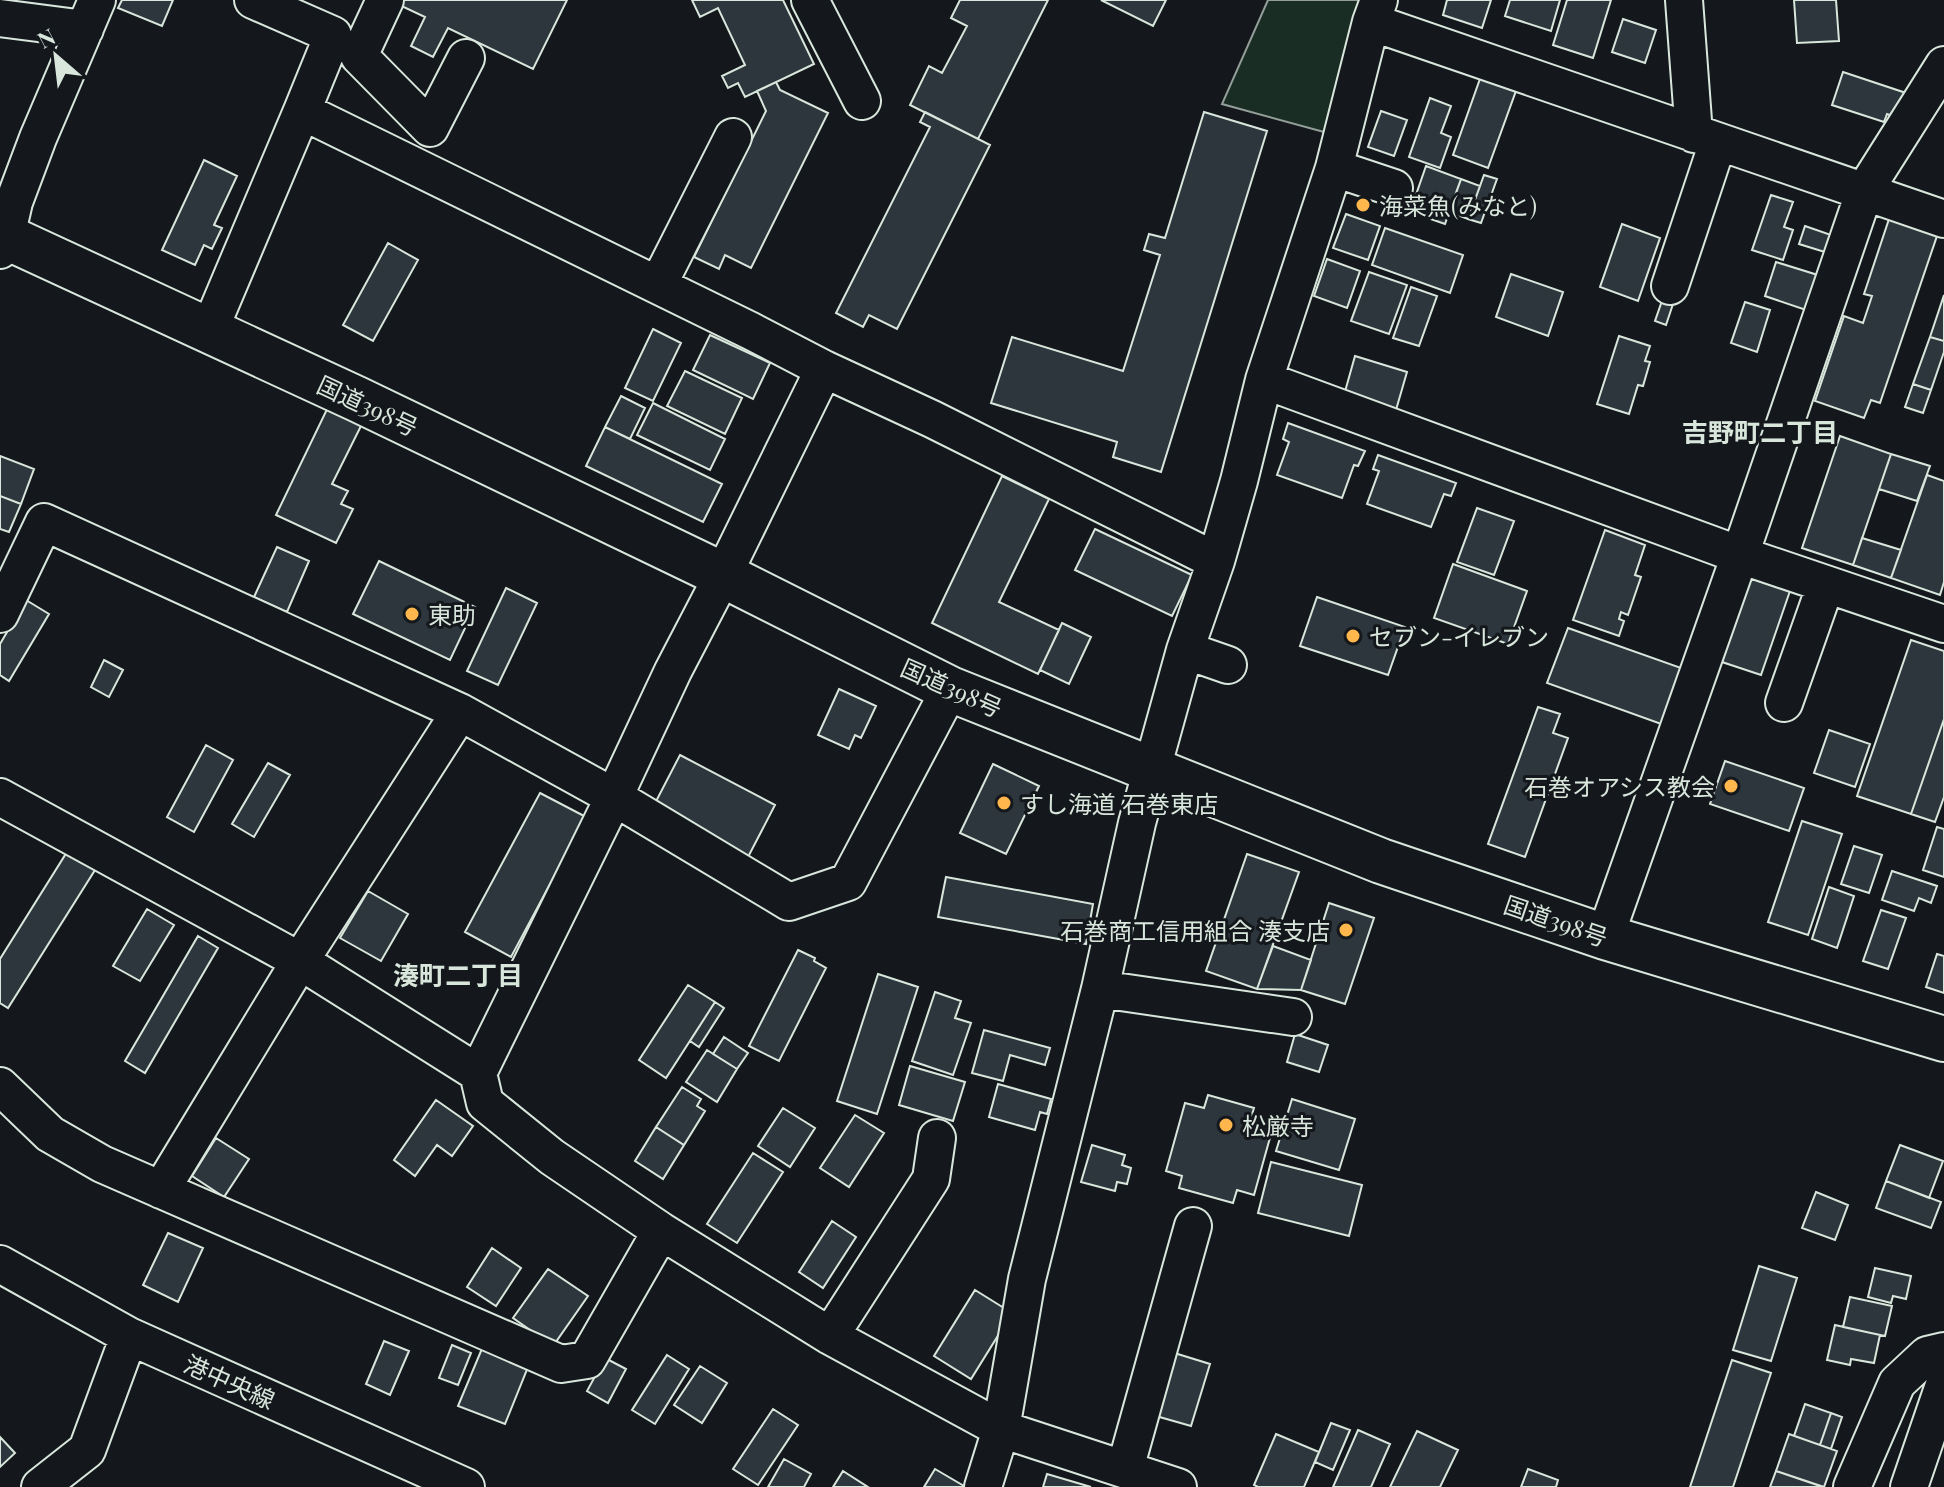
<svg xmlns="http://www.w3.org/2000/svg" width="1944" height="1487" font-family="'Playfair Display','Noto Sans JP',serif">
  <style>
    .green { fill: #1a2d24; stroke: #939e99; stroke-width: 2 }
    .building { fill: #2c363c; stroke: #d8e6dc; stroke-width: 2 }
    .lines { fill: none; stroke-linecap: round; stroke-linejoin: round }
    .minor-casing { stroke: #d8e6dc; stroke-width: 40 }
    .highway-casing { stroke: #d8e6dc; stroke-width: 48 }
    .minor { stroke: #14181c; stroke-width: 36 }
    .highway { stroke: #14181c; stroke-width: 44 }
    .poi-dot { fill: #ffb74d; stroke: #14181c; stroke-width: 3 }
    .labels { text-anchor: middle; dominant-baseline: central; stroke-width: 6; stroke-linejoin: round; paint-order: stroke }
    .poi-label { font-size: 24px; fill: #d8e6dc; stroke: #14181c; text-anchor: start }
    .street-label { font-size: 24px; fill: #d8e6dc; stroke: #14181c }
    .neighbourhood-label { font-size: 26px; font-weight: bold; fill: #d8e6dc; stroke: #14181c }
  </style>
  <rect width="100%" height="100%" fill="#14181c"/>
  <path class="green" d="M1268,0H1361L1324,132L1222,104Z"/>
  <path class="building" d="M122,0H173L162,26L118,8Z
    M395,0H567L533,69L448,28L433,57L411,46L425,17L393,2Z
    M692,0H783L814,64L745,97L738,83L728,88L722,76L745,65L718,8L700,17Z
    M960,0H1048L978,139L910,105L929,66L942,73L967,26L951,18Z
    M1101,0H1166L1153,26Z
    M1447,0H1491L1482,28L1443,15Z
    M1510,0H1560L1551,31L1505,16Z
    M1567,0H1611L1593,58L1553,45Z
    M1794,0H1836L1839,41L1797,43Z
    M1623,19L1656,30L1645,63L1612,52Z
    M1843,72L1909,94L1901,119L1887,114L1884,122L1832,105Z
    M1481,76L1517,88L1488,168L1453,155Z
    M776,82L780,90L828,113L751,268L725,255L719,269L694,257L766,111L757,91Z
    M1430,98L1451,106L1441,133L1451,137L1440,168L1409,157Z
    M1381,111L1407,120L1394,156L1368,147Z
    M925,112L990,145L897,329L869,315L863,327L836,313L930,127L920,122Z
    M1204,112L1267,131L1161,472L1113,457L1117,442L991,403L1012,337L1123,371L1160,255L1144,250L1149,234L1165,238Z
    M204,160L237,176L214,225L222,228L212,249L204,245L195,265L162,250Z
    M1426,166L1461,179L1445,224L1410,212Z
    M1484,175L1497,179L1481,223L1468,219Z
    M1461,179L1480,186L1468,219L1449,212Z
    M1771,195L1793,202L1784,227L1793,230L1783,260L1752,250Z
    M1346,214L1380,226L1368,260L1333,248Z
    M1890,216L1938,233L1880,403L1871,400L1864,418L1815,401L1844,316L1863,323L1872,296L1864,294Z
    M1622,224L1660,238L1638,301L1600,287Z
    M1805,226L1834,236L1828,253L1799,244Z
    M1385,228L1463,255L1450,293L1372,265Z
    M388,243L418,260L373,341L343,325Z
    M1327,259L1360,271L1347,308L1314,296Z
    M1776,262L1821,276L1809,311L1765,296Z
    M1369,272L1407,285L1389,334L1351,321Z
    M1511,274L1563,292L1548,336L1496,317Z
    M1411,287L1437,296L1419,346L1393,338Z
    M1944,295V341L1930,337Z
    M1663,298L1674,301L1666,325L1655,321Z
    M1745,302L1770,310L1757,352L1731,343Z
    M653,329L681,343L653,401L625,388Z
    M710,335L770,363L753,399L693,370Z
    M1619,336L1650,346L1645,361L1650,362L1643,386L1638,385L1629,414L1597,404Z
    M1930,337L1944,341V352L1931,390L1913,384Z
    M1355,356L1407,372L1396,410L1344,395Z
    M685,371L742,398L725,434L667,406Z
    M1913,384L1931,390L1923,413L1905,407Z
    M621,396L645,408L630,439L605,427Z
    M330,403L364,420L332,484L348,491L341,504L353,509L336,543L276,515Z
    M653,403L725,439L710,470L637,435Z
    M1288,423L1365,451L1358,466L1354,465L1342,498L1277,475L1289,442L1283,439Z
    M605,427L722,484L703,522L586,466Z
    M1840,436L1891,454L1853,565L1802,548Z
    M1891,454L1930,466L1917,501L1879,489Z
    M1378,455L1456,483L1451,496L1444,494L1431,527L1367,504L1379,471L1373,469Z
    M0,456L34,469L21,504L0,496Z
    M1927,475L1944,481V582L1940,595L1891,578Z
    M1002,476L1049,499L999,602L1059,630L1038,674L932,623Z
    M0,496L21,504L9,532L0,529Z
    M1477,508L1514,521L1494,575L1457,562Z
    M1095,529L1192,575L1172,616L1075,570Z
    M1605,530L1645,545L1635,575L1641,577L1628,615L1621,612L1619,619L1624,621L1619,636L1573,620Z
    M1862,538L1901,550L1891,578L1853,565Z
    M277,547L309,561L287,612L254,597Z
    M379,561L475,607L450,660L353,614Z
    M1453,564L1527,591L1508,644L1434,618Z
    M1750,578L1790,591L1761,675L1722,662Z
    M506,588L537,603L498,685L467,671Z
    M1317,597L1405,627L1388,675L1300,646Z
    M26,600L49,614L9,681L0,675V644Z
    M1062,623L1091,637L1069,684L1040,670Z
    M1568,628L1684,669L1664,725L1547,683Z
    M1911,640L1944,651V719L1911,814L1857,796Z
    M104,660L123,670L109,697L91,687Z
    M839,689L876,706L861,738L855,735L849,749L818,735Z
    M1538,707L1560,714L1553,733L1568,738L1525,857L1488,844Z
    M1944,719V797L1935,822L1911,814Z
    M1829,730L1870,744L1855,787L1814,773Z
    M206,745L233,760L194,832L167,817Z
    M680,755L775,805L747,859L652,809Z
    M1725,761L1804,788L1789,831L1710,804Z
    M268,763L290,775L254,837L232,824Z
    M993,764L1039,786L1006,854L960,833Z
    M540,793L586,817L511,957L465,932Z
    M1802,821L1842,834L1808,935L1768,922Z
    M1937,827L1944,829V877L1923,870Z
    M1854,846L1882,855L1869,893L1841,884Z
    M67,852L95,870L8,1008L0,1003V959Z
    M1247,854L1299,872L1257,989L1206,971Z
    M1892,871L1937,886L1931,903L1919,898L1914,911L1882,900Z
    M946,877L1093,904L1086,944L938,917Z
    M1829,887L1854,896L1837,948L1812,939Z
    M368,891L408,914L381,961L340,938Z
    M1329,903L1374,918L1345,1004L1301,990Z
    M147,909L174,925L140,981L113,966Z
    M1881,910L1906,918L1888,969L1863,961Z
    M198,936L218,948L145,1073L125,1061Z
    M1273,946L1311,960L1301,990L1257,989Z
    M798,950L815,958L814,961L826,968L779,1061L749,1046Z
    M1937,954L1944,956V993L1926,987Z
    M878,974L918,987L877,1114L837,1101Z
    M688,985L715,1002L666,1078L639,1060Z
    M935,992L961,1001L955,1018L971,1023L953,1075L912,1061Z
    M715,1002L724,1008L699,1047L690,1041Z
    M984,1030L1050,1048L1045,1065L1010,1055L1003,1081L972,1073Z
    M1295,1034L1328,1045L1319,1072L1287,1062Z
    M724,1037L748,1053L737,1069L713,1054Z
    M707,1050L737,1069L717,1102L686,1082Z
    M910,1066L965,1082L953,1121L899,1105Z
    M998,1084L1051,1099L1047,1114L1040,1112L1035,1130L989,1117Z
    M682,1087L701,1099L697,1106L705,1111L684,1145L656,1127Z
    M1208,1095L1254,1108L1250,1121L1273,1127L1254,1195L1237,1190L1233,1203L1179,1188L1182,1176L1166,1171L1185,1103L1204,1108Z
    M1292,1099L1355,1119L1339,1170L1276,1151Z
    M436,1100L473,1126L452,1156L437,1145L415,1176L394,1160Z
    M783,1108L815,1128L790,1167L758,1146Z
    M855,1115L884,1133L849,1187L820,1168Z
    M656,1127L684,1145L663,1179L635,1161Z
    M216,1138L249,1159L224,1197L192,1176Z
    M1092,1145L1125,1155L1122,1165L1131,1168L1127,1184L1117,1182L1115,1191L1081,1182Z
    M1900,1145L1943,1161L1929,1198L1886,1181Z
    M753,1153L783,1172L737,1243L707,1224Z
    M1271,1162L1362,1185L1349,1236L1258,1213Z
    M1886,1181L1941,1202L1931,1228L1876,1208Z
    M1816,1192L1848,1205L1835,1240L1802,1228Z
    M832,1221L856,1237L823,1288L799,1272Z
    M168,1233L203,1248L178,1302L143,1285Z
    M492,1248L521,1268L496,1306L467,1287Z
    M1759,1266L1797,1278L1771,1361L1733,1350Z
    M1875,1268L1911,1276L1906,1299L1893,1296L1891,1303L1868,1297Z
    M548,1269L588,1296L553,1346L513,1318Z
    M975,1290L1012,1313L971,1379L934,1356Z
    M1850,1297L1892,1306L1885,1336L1843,1327Z
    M1835,1325L1880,1335L1874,1363L1851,1359L1850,1365L1827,1360Z
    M486,1339L532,1357L505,1424L458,1406Z
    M384,1341L409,1351L390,1395L366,1384Z
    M452,1345L471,1353L458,1385L439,1378Z
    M1168,1351L1210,1364L1191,1426L1149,1414Z
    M667,1355L689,1369L655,1424L632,1410Z
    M605,1358L626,1369L608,1403L587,1391Z
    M1732,1360L1771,1373L1733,1487H1690Z
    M700,1366L727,1383L702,1423L674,1405Z
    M1805,1404L1831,1413L1820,1445L1794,1436Z
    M773,1409L798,1425L758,1485L733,1469Z
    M1831,1413L1842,1417L1831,1449L1820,1445Z
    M1331,1423L1350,1430L1333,1470L1315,1462Z
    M1358,1430L1390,1444L1371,1487H1333Z
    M1417,1431L1458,1450L1440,1487H1390Z
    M1276,1434L1319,1452L1304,1487H1258L1254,1485Z
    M1789,1434L1837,1451L1824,1487L1776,1471Z
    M0,1437L15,1453L0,1467Z
    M784,1459L811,1474L804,1487H768Z
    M935,1469L964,1486V1487H924Z
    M1528,1469L1558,1480L1556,1487H1521Z
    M843,1471L868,1487H833Z
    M1776,1471L1823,1487H1770Z
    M1047,1474L1091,1487H1043Z"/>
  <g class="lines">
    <defs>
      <path id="minor" d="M253,0L333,35L302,111L751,331L824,369L932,419L1216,561
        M385,0L359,56L430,128L466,58
        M810,0L862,101
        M1684,0L1694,134
        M0,18L85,29
        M1371,22L1944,219
        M1334,168L1394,188
        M0,250L6,237L14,202L38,138L97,0
        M658,285L733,137
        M1670,286L1718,142
        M209,331L302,111
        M824,369L723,575L673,671L614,797L478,1073L485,1103L552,1157L661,1231L830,1336L1001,1429L1178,1487
        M1264,380L1740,555L1944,624
        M0,614L44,522L460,712L614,797L789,902L848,882L950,689
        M1185,650L1228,665
        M1784,703L1826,584
        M0,797L300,961L478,1073
        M1605,937L1740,555L1865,190L1944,65
        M1100,989L1293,1017
        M0,1086L50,1134L102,1164L561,1364L587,1360L661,1231
        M161,1190L300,961L460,712
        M0,1264L129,1336L466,1487
        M830,1336L931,1179L937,1138
        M1125,1469L1193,1226
        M40,1487L87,1450L129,1336
        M983,1487L1001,1429L1027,1279L1100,989L1137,823L1185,650L1216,561L1239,481L1264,380L1334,168L1371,22L1379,0
        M1852,1487L1897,1383L1927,1355L1944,1351
        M1909,1487L1944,1385"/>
      <path id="highway" d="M0,234L357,399L723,575L950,689L1381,861L1605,937L1944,1039"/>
    </defs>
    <use href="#minor" class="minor-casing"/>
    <use href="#highway" class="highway-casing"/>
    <use href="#minor" class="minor"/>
    <use href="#highway" class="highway"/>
  </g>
  <g class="poi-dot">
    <circle cx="1363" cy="205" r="8"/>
    <circle cx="412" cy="614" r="8"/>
    <circle cx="1353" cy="636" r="8"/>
    <circle cx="1731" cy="786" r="8"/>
    <circle cx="1004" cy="803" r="8"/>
    <circle cx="1346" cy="930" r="8"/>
    <circle cx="1226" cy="1125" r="8"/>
  </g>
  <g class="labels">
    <g class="poi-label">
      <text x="1379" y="205">海菜魚(みなと)</text>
      <text x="428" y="614">東助</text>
      <text x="1369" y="636">セブン-イレブン</text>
      <text x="1715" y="786" text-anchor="end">石巻オアシス教会</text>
      <text x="1020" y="803">すし海道 石巻東店</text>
      <text x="1330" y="930" text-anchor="end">石巻商工信用組合 湊支店</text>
      <text x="1242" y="1125">松厳寺</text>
    </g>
    <g class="street-label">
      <text transform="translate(368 405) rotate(25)">国道398号</text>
      <text transform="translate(952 687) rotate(24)">国道398号</text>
      <text transform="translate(1556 920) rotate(19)">国道398号</text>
      <text transform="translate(230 1381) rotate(24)">港中央線</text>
    </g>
    <g class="neighbourhood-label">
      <text x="1760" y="431">吉野町二丁目</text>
      <text x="458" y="974">湊町二丁目</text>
    </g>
  </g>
  <g transform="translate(56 56) rotate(332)" stroke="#14181c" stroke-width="6" paint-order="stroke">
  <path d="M0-6L14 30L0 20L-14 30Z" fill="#d8e6dc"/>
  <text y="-12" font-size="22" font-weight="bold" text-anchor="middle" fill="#d8e6dc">N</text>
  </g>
</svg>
